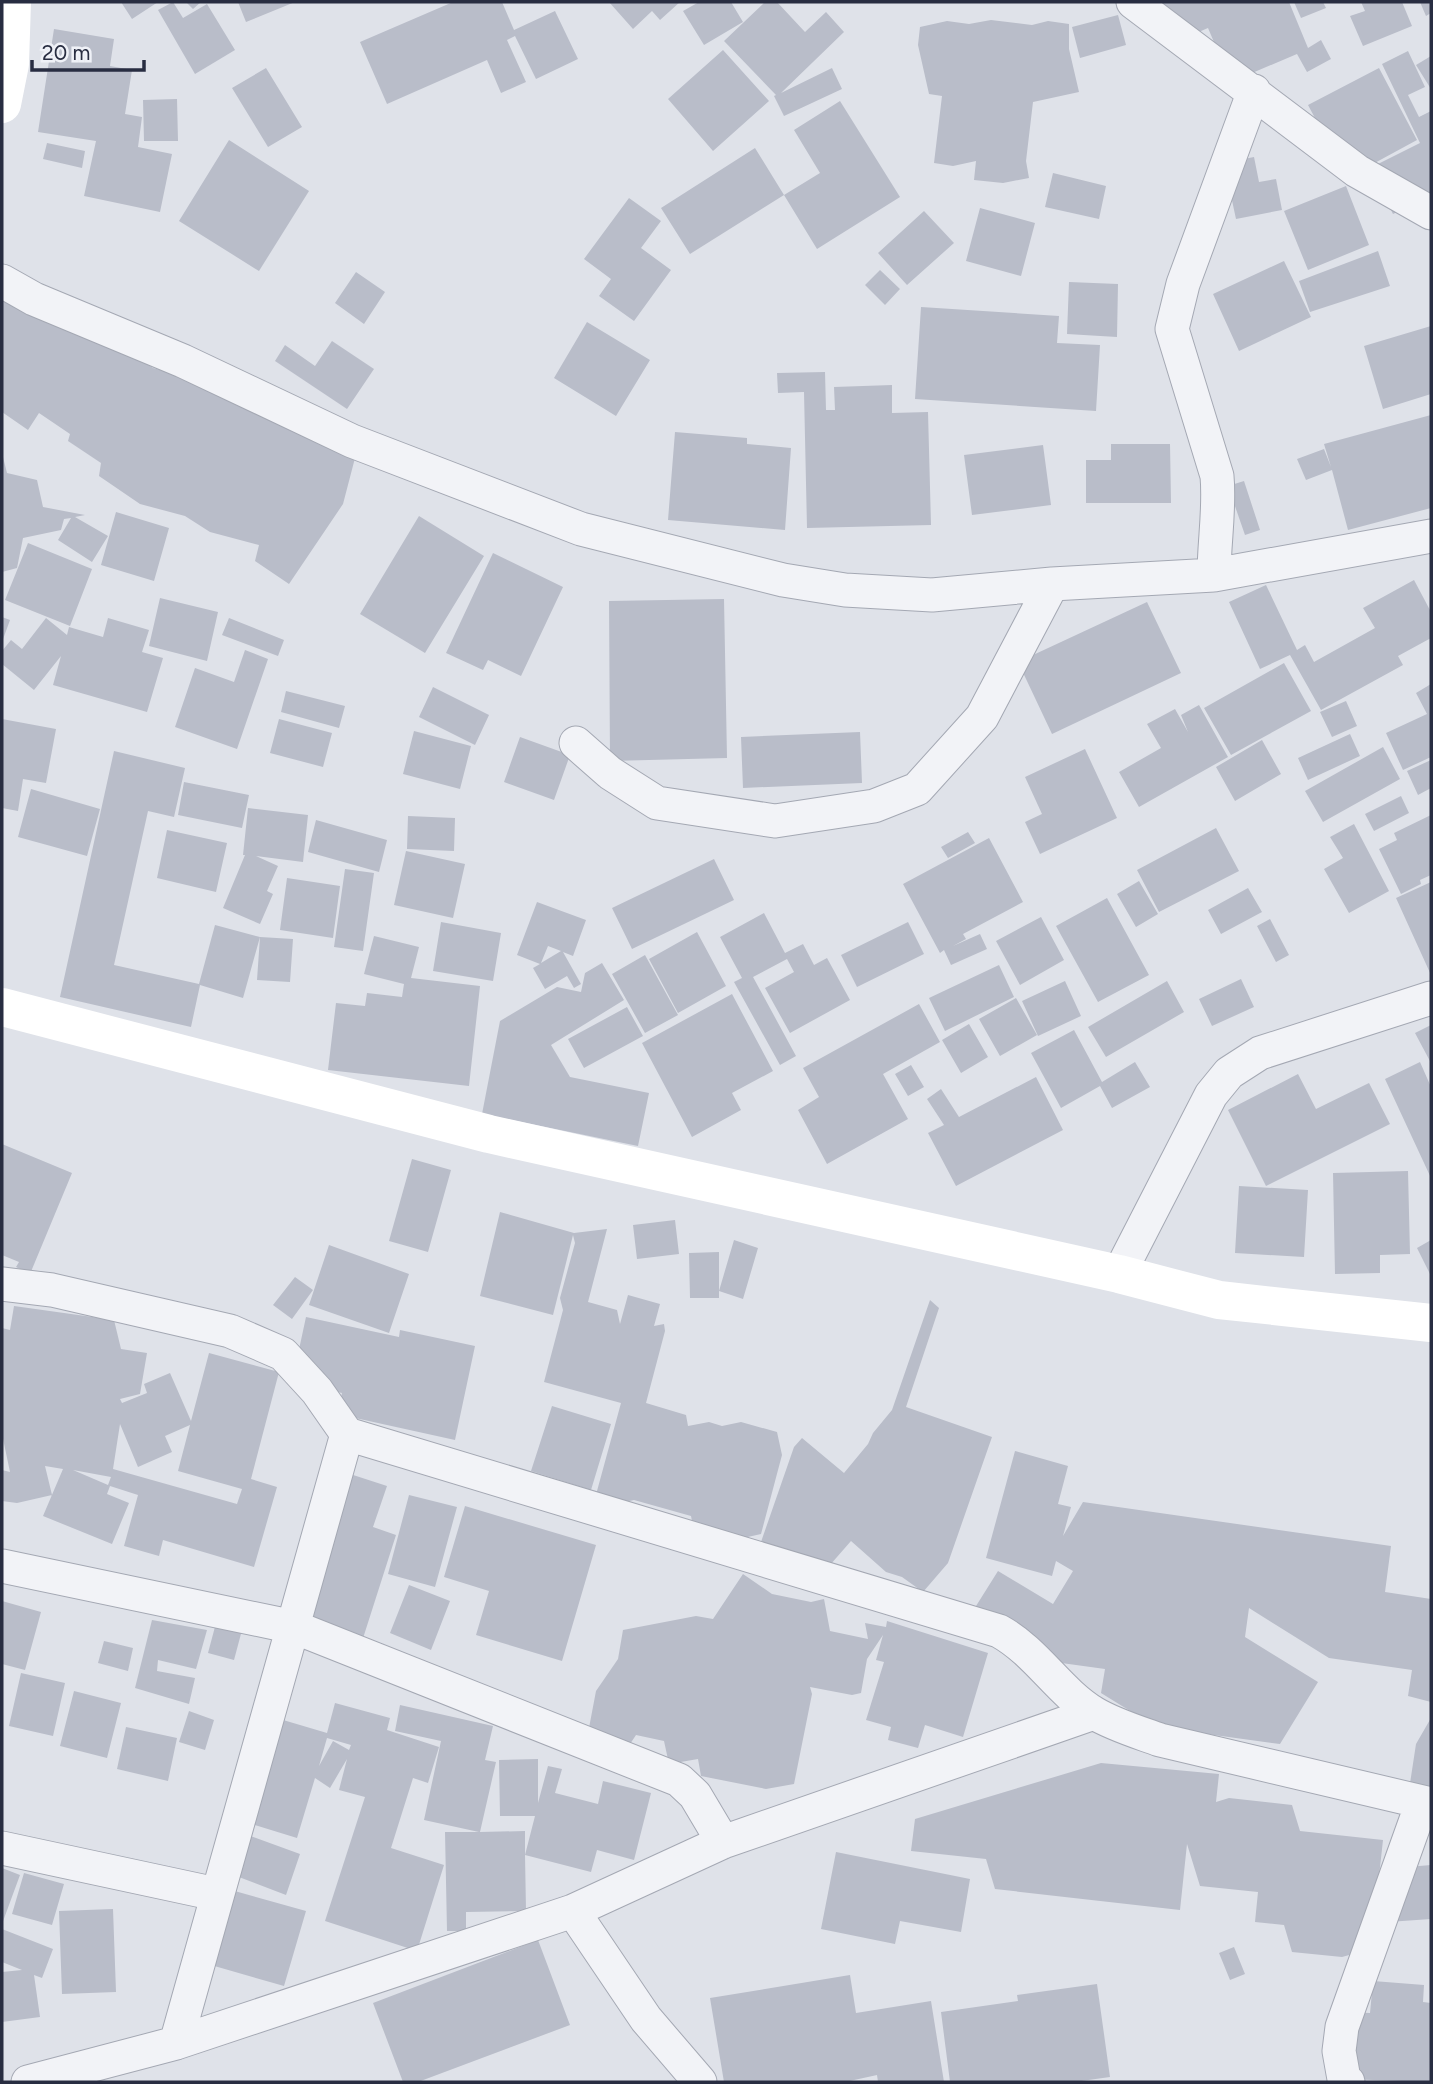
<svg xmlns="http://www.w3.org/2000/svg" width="1433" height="2084" font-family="Figtree,sans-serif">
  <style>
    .building { fill: #b9bdc9; fill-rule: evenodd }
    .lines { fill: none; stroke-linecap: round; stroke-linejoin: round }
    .street-casing { stroke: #a4a8b3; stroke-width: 35 }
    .street { stroke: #f2f3f7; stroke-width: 33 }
    .secondary { stroke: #fff; stroke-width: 38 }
  </style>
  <rect width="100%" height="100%" fill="#dfe2e9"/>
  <path class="building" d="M121,2H158L132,19Z
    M173,2L183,18L207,4L235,50L195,74L158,10Z
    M186,2H201L193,9Z
    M238,2H295L246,22Z
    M453,2H502L514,30L555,11L578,59L536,79L515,36L507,40L526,82L501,93L487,60L387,104L360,42Z
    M609,2H680L660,20L652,11L633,29Z
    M699,2H731L743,22L704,45L683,11Z
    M765,2H777L805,32L826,12L844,32L781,93L832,68L842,89L784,116L774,96L776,95L724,41Z
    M1153,2H1289L1308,48L1321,40L1331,59L1307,72L1297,54L1231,82L1208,28L1187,37L1177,14L1161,21Z
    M1294,2H1323L1326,8L1301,18Z
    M1361,2H1402L1412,26L1363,46L1350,16L1365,11Z
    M1420,2H1431V13L1426,16Z
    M1118,15L1126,45L1080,58L1072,27Z
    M991,20L1032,25L1048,21L1069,24V49L1079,92L1033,102L1026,161L1029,178L1003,183L974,180L976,161L953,166L934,163L942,96L929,94L918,45L920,27L947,21L969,24Z
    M54,29L114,39L110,66L132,70L125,114L142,117L138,147L172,154L160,212L84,196L96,141L38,132Z
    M723,50L769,101L713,151L668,99Z
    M1408,51L1425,87L1408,95L1419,117L1431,111V213L1416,203L1393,214L1370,168L1420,143L1382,64Z
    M1431,56V89L1416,65Z
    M266,68L302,127L268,147L232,88Z
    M1379,68L1417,140L1347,178L1308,105Z
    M177,99L178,141H144L143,100Z
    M840,101L900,197L817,249L784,195L820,173L794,130Z
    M229,140L309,191L259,271L179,221Z
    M47,143L85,151L82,168L43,159Z
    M755,148L784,195L690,254L661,208Z
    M1254,157L1259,182L1276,179L1282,210L1236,219L1224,163Z
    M1053,173L1106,186L1099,219L1045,207Z
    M1346,186L1369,245L1308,270L1284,211Z
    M629,198L661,221L641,248L671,270L634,321L599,296L611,279L584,259Z
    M980,208L1035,223L1021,276L966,261Z
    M924,211L954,243L907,285L878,253Z
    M1378,251L1390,286L1310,312L1299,281Z
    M1284,261L1311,317L1239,351L1213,294Z
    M880,270L900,289L885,305L865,285Z
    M356,272L385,292L364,324L335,303Z
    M2,274L20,279L153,368L224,387L355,458L343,504L289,584L255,561L259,545L210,532L185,516L140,504L99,476L101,463L68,441L70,434L39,413L28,430L2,412Z
    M1069,282L1118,284L1117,337L1067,334Z
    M921,307L1059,316L1057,343L1100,345L1096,411L915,399Z
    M587,322L650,360L616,416L554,378Z
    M1431,326V394L1383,409L1364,346Z
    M332,341L374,369L347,409L275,361L285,345L315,366Z
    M825,372L826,410H835L834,387L892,385V413L928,412L931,525L807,528L804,392L778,393L777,373Z
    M1431,415V508L1348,530L1332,470L1306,480L1297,459L1324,449L1331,467L1324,444Z
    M675,432L747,438V444L791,448L785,530L668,520Z
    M1111,444H1170L1171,503H1086V460H1111Z
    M1043,445L1051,505L972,515L964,455Z
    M2,453L7,473L37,480L43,507L85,515L75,517L108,536L92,562L58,540L71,518L64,519L61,530L23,538L17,568L2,572Z
    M1244,481L1260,530L1245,535L1228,486Z
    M116,512L169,528L154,581L101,565Z
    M419,516L484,556L425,653L360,614Z
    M28,543L92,569L70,626L5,600Z
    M493,553L563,587L521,676L488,660L483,670L446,653Z
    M1414,580L1431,612V638L1398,656L1403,665L1321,710L1290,655L1260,669L1229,602L1266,585L1297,650L1305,645L1314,662L1375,628L1363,608Z
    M160,598L218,612L207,661L149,646Z
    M724,599L727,758L610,761L609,601Z
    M1147,602L1181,673L1052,734L1018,662Z
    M2,617L10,620L2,642Z
    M46,618L67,635L69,627L103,637L108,618L149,630L142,652L163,658L147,712L53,685L61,656L34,690L2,664V651L11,640L22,649Z
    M229,618L284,640L278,656L222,635Z
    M245,650L268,659L237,749L175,727L195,668L234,682Z
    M1284,663L1311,711L1231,755L1204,708Z
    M1431,684V757L1403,770L1386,733L1427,714L1416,693Z
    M433,687L489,715L475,745L419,717Z
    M286,691L345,706L339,728L281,712Z
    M1346,701L1357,726L1332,737L1320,712Z
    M1199,705L1228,757L1139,807L1119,772L1161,748L1147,724L1175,709L1188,732L1181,715Z
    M2,719L56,729L46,783L23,779L18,811L2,808Z
    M279,719L332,733L323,767L270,753Z
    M414,731L471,746L460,789L403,774Z
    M860,732L862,783L743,788L741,737Z
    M1350,734L1360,756L1308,780L1298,758Z
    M520,737L570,755L554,800L504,782Z
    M1262,740L1281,774L1235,801L1216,767Z
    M1383,747L1400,779L1323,822L1305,791Z
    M1085,749L1117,818L1040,854L1025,822L1042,814L1025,777Z
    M114,751L185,768L174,817L148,811L114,965L199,984L215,925L260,937L243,998L200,985L191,1027L60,997Z
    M1431,760V788L1418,795L1407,771Z
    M184,782L249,795L242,828L178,815Z
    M31,789L100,809L87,856L18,837Z
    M1401,796L1409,813L1374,831L1365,814Z
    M248,808L308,815L303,862L256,856L278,866L267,891L273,894L260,924L223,908L245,855H243Z
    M1431,815V875L1420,880L1421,884L1401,894L1379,849L1397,840L1394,833Z
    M408,816L455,818L454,851L407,849Z
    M316,820L387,840L379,872L308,852Z
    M1354,824L1389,891L1349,913L1324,869L1343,858L1330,837Z
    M1216,828L1239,871L1159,912L1137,870Z
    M167,830L227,843L216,892L157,878Z
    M968,832L975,843L948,858L941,847Z
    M989,838L1023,902L963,934L966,939L953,946L980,934L987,949L951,965L944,950L940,953L903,884Z
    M406,851L465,864L453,918L394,905Z
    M714,859L734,900L632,949L612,908Z
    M345,869L374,873L363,951L334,947Z
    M287,878L340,886L333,938L280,930Z
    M1139,881L1158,914L1136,927L1117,894Z
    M1431,882V975L1396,898Z
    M1248,888L1262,912L1221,934L1208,910Z
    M1107,898L1149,975L1098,1002L1056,926Z
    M537,902L586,920L573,956L563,952L581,984L574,988L567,976L545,989L533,968L540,964L517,955ZM548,946L561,951L541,963Z
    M764,913L785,953L803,944L814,965L827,958L850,1000L790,1033L765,988L794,972L787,959L753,977L796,1056L780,1065L734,982L742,978L720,937Z
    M1041,917L1064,960L1020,985L996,941Z
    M1270,919L1289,955L1276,962L1257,926Z
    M441,922L501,933L493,981L433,971Z
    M908,922L924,954L857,987L841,955Z
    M697,932L726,986L678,1013L649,959Z
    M374,936L419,947L411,978L480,986L469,1086L328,1070L336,1003L365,1006L367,993L402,997L404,984L364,974Z
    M260,937L293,939L290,982L257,980Z
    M645,955L678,1015L645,1033L612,974Z
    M602,963L624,1000L551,1045L570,1077L649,1093L638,1146L482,1114L500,1021L557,987L581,992L585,973Z
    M999,965L1014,997L945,1031L929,998Z
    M1241,979L1254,1007L1212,1026L1199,999Z
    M1065,981L1081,1016L1038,1036L1022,1001Z
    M1167,981L1184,1012L1106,1057L1088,1027Z
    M732,994L773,1071L732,1093L741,1110L692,1137L642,1043Z
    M1016,998L1037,1035L1000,1056L979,1019Z
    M919,1004L940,1042L883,1074L908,1119L827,1164L798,1110L819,1097L803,1068Z
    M627,1007L643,1036L584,1068L568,1039Z
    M969,1024L988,1057L961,1073L942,1040Z
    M1431,1025V1063L1415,1033Z
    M1074,1030L1102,1082L1135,1062L1150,1087L1112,1108L1100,1086L1061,1108L1031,1053Z
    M1420,1062L1431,1087V1178L1385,1079Z
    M911,1065L924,1087L908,1096L895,1074Z
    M1298,1074L1316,1109L1369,1083L1390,1124L1266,1186L1228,1110Z
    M1036,1077L1063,1130L956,1186L928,1133L944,1125L927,1099L941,1089L959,1117Z
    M2,1144L72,1173L30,1274L16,1267L19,1262L2,1255Z
    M412,1159L451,1170L428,1252L389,1241Z
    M1408,1171L1410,1254L1380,1255V1273L1335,1274L1333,1173Z
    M1239,1186L1308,1190L1304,1257L1235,1253Z
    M500,1212L574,1233L607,1229L588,1302L617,1310L620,1324L628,1295L660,1304L654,1326L664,1324L665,1331L646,1403L686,1415L688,1426L709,1422L722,1426L741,1422L777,1432L782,1455L761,1534L730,1541L694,1531L691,1516L634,1500L606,1506L594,1502L621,1403L544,1382L563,1310L560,1298L575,1243L573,1235L553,1315L480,1296Z
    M675,1220L679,1254L637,1259L633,1225Z
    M734,1240L758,1248L743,1299L719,1291V1298H690L689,1253L719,1252V1291Z
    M1431,1240V1276L1417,1248Z
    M329,1245L409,1274L389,1333L309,1305Z
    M295,1277L313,1290L292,1319L273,1305Z
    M930,1300L939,1308L906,1407L992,1437L948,1563L923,1592L902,1577L886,1572L851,1541L830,1565L761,1542L794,1447L802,1438L844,1473L868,1444L873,1433L892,1410Z
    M14,1306L114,1320L121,1349L147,1353L140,1394L120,1399L122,1403L147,1393L144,1384L170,1373L191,1421L209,1353L279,1372L251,1479L277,1487L254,1567L163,1540L159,1556L124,1546L138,1495L110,1486L107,1494L129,1503L112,1544L43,1516L63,1469L45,1466L52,1495L17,1503L2,1501V1470L10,1472L2,1434V1328L10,1330ZM120,1424L138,1467L172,1452L165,1436L190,1425L178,1471L242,1489L237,1504L113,1469ZM73,1470L111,1477L108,1485Z
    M306,1317L399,1337L400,1330L475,1346L455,1440L337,1414L342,1393L292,1382Z
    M552,1406L611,1424L591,1490L531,1471Z
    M1015,1451L1068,1466L1058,1504L1071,1507L1063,1536L1083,1502L1391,1546L1385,1592L1431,1599V1702L1408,1696L1412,1670L1329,1658L1249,1608L1245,1637L1318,1682L1280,1744L1156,1727L1101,1693L1105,1669L1047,1661L971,1614L998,1571L1053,1604L1073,1571L1056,1561L1052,1576L986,1558Z
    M347,1473L387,1486L373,1527L396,1535L357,1657L294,1637Z
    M409,1495L457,1507L435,1587L388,1574Z
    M465,1506L596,1545L562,1661L476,1635L489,1591L444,1577Z
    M743,1574L772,1594L811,1602L824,1599L830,1631L868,1639L865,1623L886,1627L887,1621L988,1653L963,1737L925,1725L918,1748L888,1740L891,1727L866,1720L884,1662L876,1660L883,1635L867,1659L861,1693L852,1695L810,1687L812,1694L794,1784L766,1789L701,1776L698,1759L669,1764L664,1741L636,1735L622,1756L585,1749L596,1691L618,1659L623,1630L696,1616L713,1619Z
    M409,1585L450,1601L431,1650L390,1633Z
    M2,1601L41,1612L25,1670L2,1664Z
    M152,1620L207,1630L196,1669L158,1660L157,1671L195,1678L189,1704L135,1688Z
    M216,1623L242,1630L234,1660L208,1653Z
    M104,1641L133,1648L128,1671L98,1663Z
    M21,1673L65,1683L53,1736L9,1726Z
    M74,1691L121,1703L107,1758L60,1746Z
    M335,1703L390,1718L387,1730L439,1747L428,1783L413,1778L391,1848L444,1865L417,1951L325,1921L365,1797L339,1790L347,1759L330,1788L315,1778L297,1838L242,1821L273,1717L327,1733ZM327,1738L351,1745L349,1750L333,1741L319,1766Z
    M400,1705L493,1726L485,1760L496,1762L480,1832L525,1831V1855L535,1816H500L499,1760L538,1759V1803L548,1766L562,1769L555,1793L598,1804L603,1781L651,1793L634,1860L597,1850L591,1872L525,1855L526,1911L466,1912V1931H447L445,1832H479L424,1820L441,1741L395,1731Z
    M189,1711L214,1720L205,1750L179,1742Z
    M1431,1718V1793L1409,1790L1416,1744Z
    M126,1727L177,1738L168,1781L117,1769Z
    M1101,1763L1219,1774L1216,1802L1229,1798L1292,1805L1300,1831L1383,1840L1371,1949L1342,1957L1292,1952L1284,1925L1255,1922L1258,1892L1200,1886L1187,1844L1180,1910L995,1889L986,1859L911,1851L915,1819Z
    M245,1834L300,1854L286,1895L231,1874Z
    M836,1852L970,1879L961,1932L900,1921L895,1944L821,1929Z
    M1431,1865V1919L1388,1922L1384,1869Z
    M2,1868L20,1875L2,1924Z
    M24,1873L64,1884L52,1925L12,1914Z
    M224,1888L306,1911L284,1986L204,1963Z
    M113,1909L116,1992L62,1994L59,1911Z
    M2,1929L53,1949L42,1978L34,1975L40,2017L2,2022V1972L22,1970L2,1962Z
    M538,1940L570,2025L418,2082H403L373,2003Z
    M1234,1947L1245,1974L1230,1980L1219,1953Z
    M850,1975L856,2013L931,2001L944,2082H878L877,2075L845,2082H724L710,1998Z
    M1373,1981L1424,1985L1423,2002L1431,2003V2082L1344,2079L1349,2012L1370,2013Z
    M1097,1984L1110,2077L1074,2082H950L941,2012L1018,2001L1017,1995Z"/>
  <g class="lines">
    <defs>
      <path id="street" d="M1133,2L1357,171L1431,213
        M2,281L34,299L183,361L352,441L581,529L783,580L845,590L932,595L1052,584L1214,575L1431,536
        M1214,575C1214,542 1220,509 1217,476L1172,329L1183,284L1254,91
        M576,743L610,773L657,803L775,821L874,806L917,789L982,717L1052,584
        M1119,1274L1211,1095L1229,1073L1260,1053L1431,998
        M2,1284L52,1290L230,1331L283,1354L317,1391L347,1434L999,1631C1037,1652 1058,1691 1094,1713C1114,1725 1138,1732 1160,1740L1431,1804
        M2,1566L294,1627L679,1780L695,1795L723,1842
        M2,1848L216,1894
        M573,1911L646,2019L700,2082
        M176,2043L347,1434
        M28,2082L176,2043L573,1911L723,1842L1094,1713
        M1348,2082L1344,2079L1339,2051L1342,2027L1422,1803"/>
    </defs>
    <use href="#street" class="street-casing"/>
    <use href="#street" class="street"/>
    <path class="secondary" d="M2,104L10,64L12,2
      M2,1007L489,1134L1119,1274L1219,1300L1431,1323"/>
  </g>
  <rect width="1433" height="2084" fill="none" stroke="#282d41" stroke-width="7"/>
  <path d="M32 60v10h112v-10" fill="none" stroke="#282d41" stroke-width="3.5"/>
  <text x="42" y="60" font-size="21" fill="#282d41" stroke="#eff1f7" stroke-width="5" paint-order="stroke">20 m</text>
</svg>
